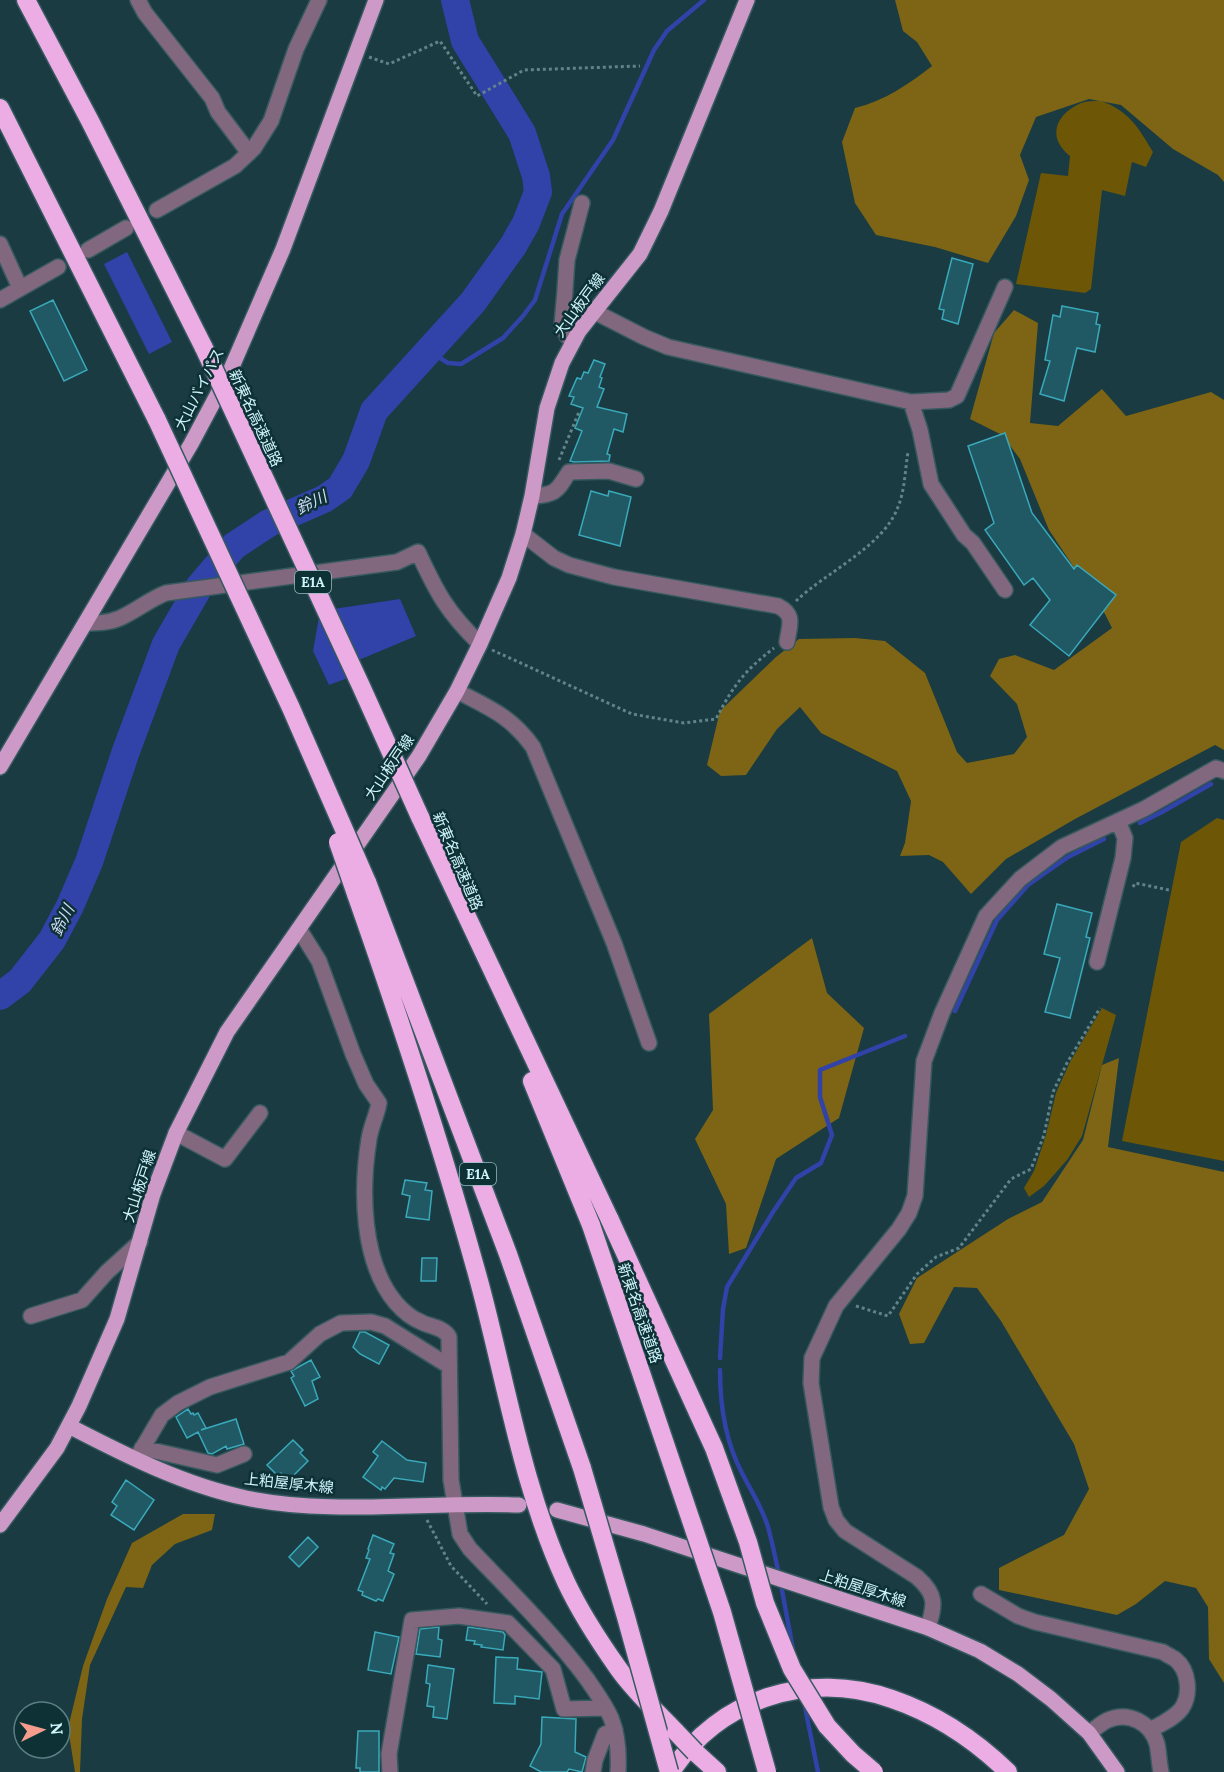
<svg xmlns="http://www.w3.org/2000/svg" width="1224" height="1772" font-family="Lora,'Noto Sans JP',serif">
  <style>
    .green { fill: #6d5707 }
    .forest { fill: #7d6515 }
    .water { fill: #3143a8 }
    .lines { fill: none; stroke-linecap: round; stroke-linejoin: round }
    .stream { stroke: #3143a8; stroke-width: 4.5 }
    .river { stroke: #3143a8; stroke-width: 28 }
    .building { fill: #205963; stroke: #3aa9bb; stroke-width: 1.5 }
    .minor-casing { stroke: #36595f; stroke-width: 18 }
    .major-casing { stroke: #36595f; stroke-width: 18 }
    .highway-casing { stroke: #36595f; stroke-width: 21 }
    .path { stroke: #60848a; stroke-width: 3; stroke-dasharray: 3 3; stroke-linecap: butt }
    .minor { stroke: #82687e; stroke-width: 15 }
    .major { stroke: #cd9ac7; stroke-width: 15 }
    .highway { stroke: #ebade3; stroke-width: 18 }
    .highway-bridge-casing { stroke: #36595f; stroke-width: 21; stroke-linecap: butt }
    .highway-bridge { stroke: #ebade3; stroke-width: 18 }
    .labels { text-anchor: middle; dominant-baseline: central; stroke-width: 5; stroke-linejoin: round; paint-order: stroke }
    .shield { fill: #0e3136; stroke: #95bac1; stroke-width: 1.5 }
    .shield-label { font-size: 14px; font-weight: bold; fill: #cff5fc }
    .street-label { font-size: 15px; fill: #cff5fc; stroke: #0e3136 }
    .water-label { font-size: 16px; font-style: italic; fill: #d2dbf7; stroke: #0e3136 }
  </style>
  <rect width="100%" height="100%" fill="#193b41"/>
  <path class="green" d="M1101,101C1129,111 1138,127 1153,152L1146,167L1132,162L1125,196L1102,190L1091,289L1085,293L1016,284L1041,173L1068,176L1070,156C1046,137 1056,114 1081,103C1087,101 1094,101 1101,101Z
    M1217,818L1224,820V1161L1122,1141L1181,842Z
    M1102,1008L1116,1015L1082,1136L1067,1160L1044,1186L1029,1197L1024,1188L1034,1171L1046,1135L1056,1093L1070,1062Z"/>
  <path class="forest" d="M895,0H1224V182L1218,175L1173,149L1121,105L1089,99L1036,117L1020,155L1029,180L1016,216L988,263L935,247L876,235L855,203L842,142L855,108C884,101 909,84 932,66L917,42L903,31Z
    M1014,310L1038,323L1030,423L1058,426L1102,389L1126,416L1211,392L1224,400V750L1215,745L1075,819L1006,859L971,894L943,862L929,855L900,856L905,843L911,801L897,771L821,733L800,707L777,729L746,775L721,776L707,765L720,711L776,657L799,639L855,638L885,641L925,673L957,752L967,763L1014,754L1027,737L1017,704L990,676L999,659L1015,655L1054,670L1112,628L1105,614L1049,530L1020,459L1002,435L970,419L994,333Z
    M812,938L827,993L864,1028L839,1118L776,1159L746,1248L729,1254L726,1204L695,1139L713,1110L709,1014Z
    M1119,1058L1108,1147L1224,1172V1683L1209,1659L1208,1607L1196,1588L1165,1581L1136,1604L1117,1615L999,1590V1568L1064,1535L1089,1489L1074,1444L1001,1321L977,1288L954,1287L924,1343L910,1344L899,1314L917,1278L1008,1219L1042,1202L1083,1140L1102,1065Z
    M183,1514H215L212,1530L175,1544L152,1565L143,1588L126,1587L90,1665L82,1719L80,1772H75L68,1728L83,1666L107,1599L132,1543Z"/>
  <path class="water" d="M127,252L172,342L149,354L104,264Z
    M400,599L416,636L359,660L364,672L329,685L313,651L320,611Z"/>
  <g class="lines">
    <path class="stream" d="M429,351L448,363L461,364L503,338L523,316L535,300L562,214L613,140L654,50L667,31L704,0
      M1140,823L1162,812L1211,784
      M955,1011L997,920L1028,885L1068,857L1104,839
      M720,1358L723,1309L727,1287L773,1212L796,1178L821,1163L832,1135L820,1097V1070L905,1036
      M720,1370C720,1406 725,1441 742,1473C751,1491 762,1507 768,1527C779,1567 785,1609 793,1649
      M804,1702L818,1772"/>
    <path class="river" d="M0,996L20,981L52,940L70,906L89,862L126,751L166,644L199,587L234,546L269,523L324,499L340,488L356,461L374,411L473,302L513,246L526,223L538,192L536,176L522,133L465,41L455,0"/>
  </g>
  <path class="building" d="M952,258L973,264L958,324L942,319L944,310L939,309Z
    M53,300L87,370L64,381L30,311Z
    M1062,306L1098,313L1096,324L1100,325L1095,352L1077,348L1064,401L1040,394L1050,361L1045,360L1053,315L1060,317Z
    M594,360L605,364L600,377L602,378L599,387L604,389L597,407L627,414L623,432L614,429L607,454L610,455L609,461L574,462L570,461L582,431L575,428L583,408L571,404L574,397L569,396L577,378L581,379L584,372L588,373Z
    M1005,433L1032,513L1074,569L1077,565L1116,595L1069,656L1030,625L1050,600L1033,578L1024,585L985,530L994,523L968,446Z
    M591,491L608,496L609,491L631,497L620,546L579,535Z
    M1057,904L1092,913L1086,937L1090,938L1070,1018L1045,1012L1060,958L1044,954Z
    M405,1180L427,1183L425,1190L432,1191L429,1220L406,1217L410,1196L402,1194Z
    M422,1258H437L436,1281H421Z
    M360,1332H365L389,1345L379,1364L360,1354L353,1347Z
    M311,1360L320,1377L312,1381L318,1399L305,1406L291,1378L294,1376L291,1371Z
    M188,1409L191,1414L193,1413L194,1415L198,1413L206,1428L201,1430L236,1419L244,1444L227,1449L226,1446L212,1454L208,1453L198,1432L187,1438L176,1417Z
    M293,1440L303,1450L300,1453L308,1461L288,1481L281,1473L278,1476L267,1465Z
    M382,1441L407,1460L426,1463L423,1482L394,1478L385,1489L382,1487L381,1490L363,1477L374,1462L378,1456L373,1452Z
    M126,1480L154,1500L134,1530L111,1515L117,1506L112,1502Z
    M373,1535L394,1544L390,1553L394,1554L388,1571L394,1574L383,1601L378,1599L376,1601L362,1595L363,1592L358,1590L370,1559L366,1558L369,1550L368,1549Z
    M308,1537L318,1547L299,1567L289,1557Z
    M439,1627L438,1639L442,1640L440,1657L416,1654L420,1629Z
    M468,1627L503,1632L505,1635L503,1650L481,1647L482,1645L474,1644L475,1641L466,1640Z
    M375,1632L399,1637L391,1674L368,1670Z
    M496,1657L518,1658L517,1669L542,1672L539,1699L515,1696V1704L494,1703Z
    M428,1665L454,1669L447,1719L433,1717L434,1707L427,1706L430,1684L426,1683Z
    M542,1717L576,1719L575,1752L586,1757L582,1772L569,1769L567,1772H541L530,1766L541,1744Z
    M358,1731H379V1772H360V1768H356Z"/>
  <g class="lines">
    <defs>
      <path id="minor" d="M138,0L145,13L212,98L218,112L249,153
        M157,210L235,166L254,148L271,121L296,49L319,0
        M0,244L20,288
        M88,250L126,228
        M0,300L58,267
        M595,312L644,337L668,347L911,402L949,400L957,396L1005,287
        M573,341L567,336L562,325L565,290L567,260L582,203
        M911,402L920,430L931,484L964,535L973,543L1005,590
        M532,496C556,495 557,491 569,472L609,471L636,479
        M523,534L554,558L569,565L614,577L778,606C796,615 789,626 787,642
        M86,623C97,623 109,623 120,618C136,611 150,599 166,593L397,562L418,552C437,593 447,612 480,644
        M457,691C489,708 511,716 533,747L614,943L649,1043
        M299,929L319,961L353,1054L366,1084L379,1103C377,1115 371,1126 369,1139C361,1189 361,1262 396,1303C403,1311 411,1318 421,1322C430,1327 444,1327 449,1337L451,1480L460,1534L470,1549C510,1591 552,1632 587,1679C595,1691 605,1704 611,1718C618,1735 619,1753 618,1772
        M1097,962L1123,858L1125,838L1118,821
        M176,1133L225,1159L260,1113
        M31,1316L82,1300L107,1272L140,1242
        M142,1448L217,1465L244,1454
        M136,1459L162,1415L178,1403L210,1387L289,1362L320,1334L341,1323L371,1322L385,1326L449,1366
        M981,1594L1018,1616L1035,1622L1163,1652C1167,1655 1172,1657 1175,1659C1189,1670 1191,1694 1182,1708C1175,1718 1161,1724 1150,1730
        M928,1628C935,1604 937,1595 917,1577L845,1531L836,1520L831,1507L811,1383L812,1358L836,1306L899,1229L909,1213L915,1196L924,1061L942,1013L986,916L1020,879L1062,847L1144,809L1216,768L1224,771
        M1089,1733C1095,1729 1101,1723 1108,1720C1129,1711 1151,1723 1157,1744C1159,1753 1159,1763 1161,1772
        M390,1772L389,1754L412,1620L459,1616L508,1623L553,1669L564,1709L606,1708
        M593,1772L595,1760L605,1734L615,1730"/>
      <path id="major" d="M0,767L191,444L231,369L283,249L376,0
        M69,1426C125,1455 184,1485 246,1498C332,1516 430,1501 519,1505
        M557,1510L644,1534L928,1628L980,1651L1018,1674L1051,1699L1089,1733L1117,1772
        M0,1525L57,1448L79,1406L117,1319L153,1194L176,1133L227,1032L419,756L457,691L480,644L509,578L523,534L532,496L547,408L562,363L579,331L640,254L661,211L747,0"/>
      <path id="highway" d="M26,0L90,121L204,348
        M0,108L157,420
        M420,817L610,1220
        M367,882L508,1254L582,1468
        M356,894C401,1022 443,1150 479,1281C506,1381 522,1487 566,1582C580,1612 599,1641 618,1668C634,1691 656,1711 676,1732
        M532,1081L591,1225
        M695,1752L717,1772
        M671,1772C719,1698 809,1670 892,1699C936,1714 975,1740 1008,1772"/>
    </defs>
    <use href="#minor" class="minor-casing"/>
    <use href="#major" class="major-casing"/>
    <use href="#highway" class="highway-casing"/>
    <path class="path" d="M369,57L389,64L440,41L477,96L524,70L640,66
      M559,460L579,412
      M796,601C826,572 883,547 898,507C905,490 905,470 908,452
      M492,650L632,714L684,723L716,719C733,686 744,671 774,648
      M1133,887L1135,883L1169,890
      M856,1306L888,1316L917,1274L936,1257L959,1248L1011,1179L1031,1169L1044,1135L1053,1092L1067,1063L1100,1008
      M427,1520L451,1566L487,1604"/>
    <use href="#minor" class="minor"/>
    <use href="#major" class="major"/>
    <use href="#highway" class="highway"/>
    <defs>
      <path id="highway-bridge" d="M204,348L361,686L420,817
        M157,420L291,708L367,882
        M338,842L356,894
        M610,1220L714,1448L748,1542L765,1603L792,1669L827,1726L853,1754L874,1772
        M591,1225L722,1612L767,1772
        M582,1468L626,1617L669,1772
        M676,1732L695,1752"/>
    </defs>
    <use href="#highway-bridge" class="highway-bridge-casing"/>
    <use href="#highway-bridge" class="highway-bridge"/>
  </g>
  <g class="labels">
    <g class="shield">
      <rect x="295" y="571" width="36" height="22" rx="4.5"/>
      <rect x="460" y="1163" width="36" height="22" rx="4.5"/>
    </g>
    <g class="shield-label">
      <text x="313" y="582">E1A</text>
      <text x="478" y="1174">E1A</text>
    </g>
    <g class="street-label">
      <text transform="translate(579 305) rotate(-54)">大山板戸線</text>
      <text transform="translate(199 389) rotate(-63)">大山バイパス</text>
      <text transform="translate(256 418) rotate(65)">新東名高速道路</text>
      <text transform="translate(389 767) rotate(-56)">大山板戸線</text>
      <text transform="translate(458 861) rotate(67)">新東名高速道路</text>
      <text transform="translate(139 1186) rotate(-72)">大山板戸線</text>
      <text transform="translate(640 1313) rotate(71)">新東名高速道路</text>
      <text transform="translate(289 1483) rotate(6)">上粕屋厚木線</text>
      <text transform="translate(863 1588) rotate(18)">上粕屋厚木線</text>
    </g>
    <g class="water-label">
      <text transform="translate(311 502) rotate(-26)">鈴川</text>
      <text transform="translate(62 920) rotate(-63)">鈴川</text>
    </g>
  </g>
  <g transform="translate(42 1730) rotate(85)"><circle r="28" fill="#0e3136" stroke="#5b7f85" stroke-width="1.5"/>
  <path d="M0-4.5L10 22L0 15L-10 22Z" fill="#f59d8d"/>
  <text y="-9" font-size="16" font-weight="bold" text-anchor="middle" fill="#cff5fc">N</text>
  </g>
</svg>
